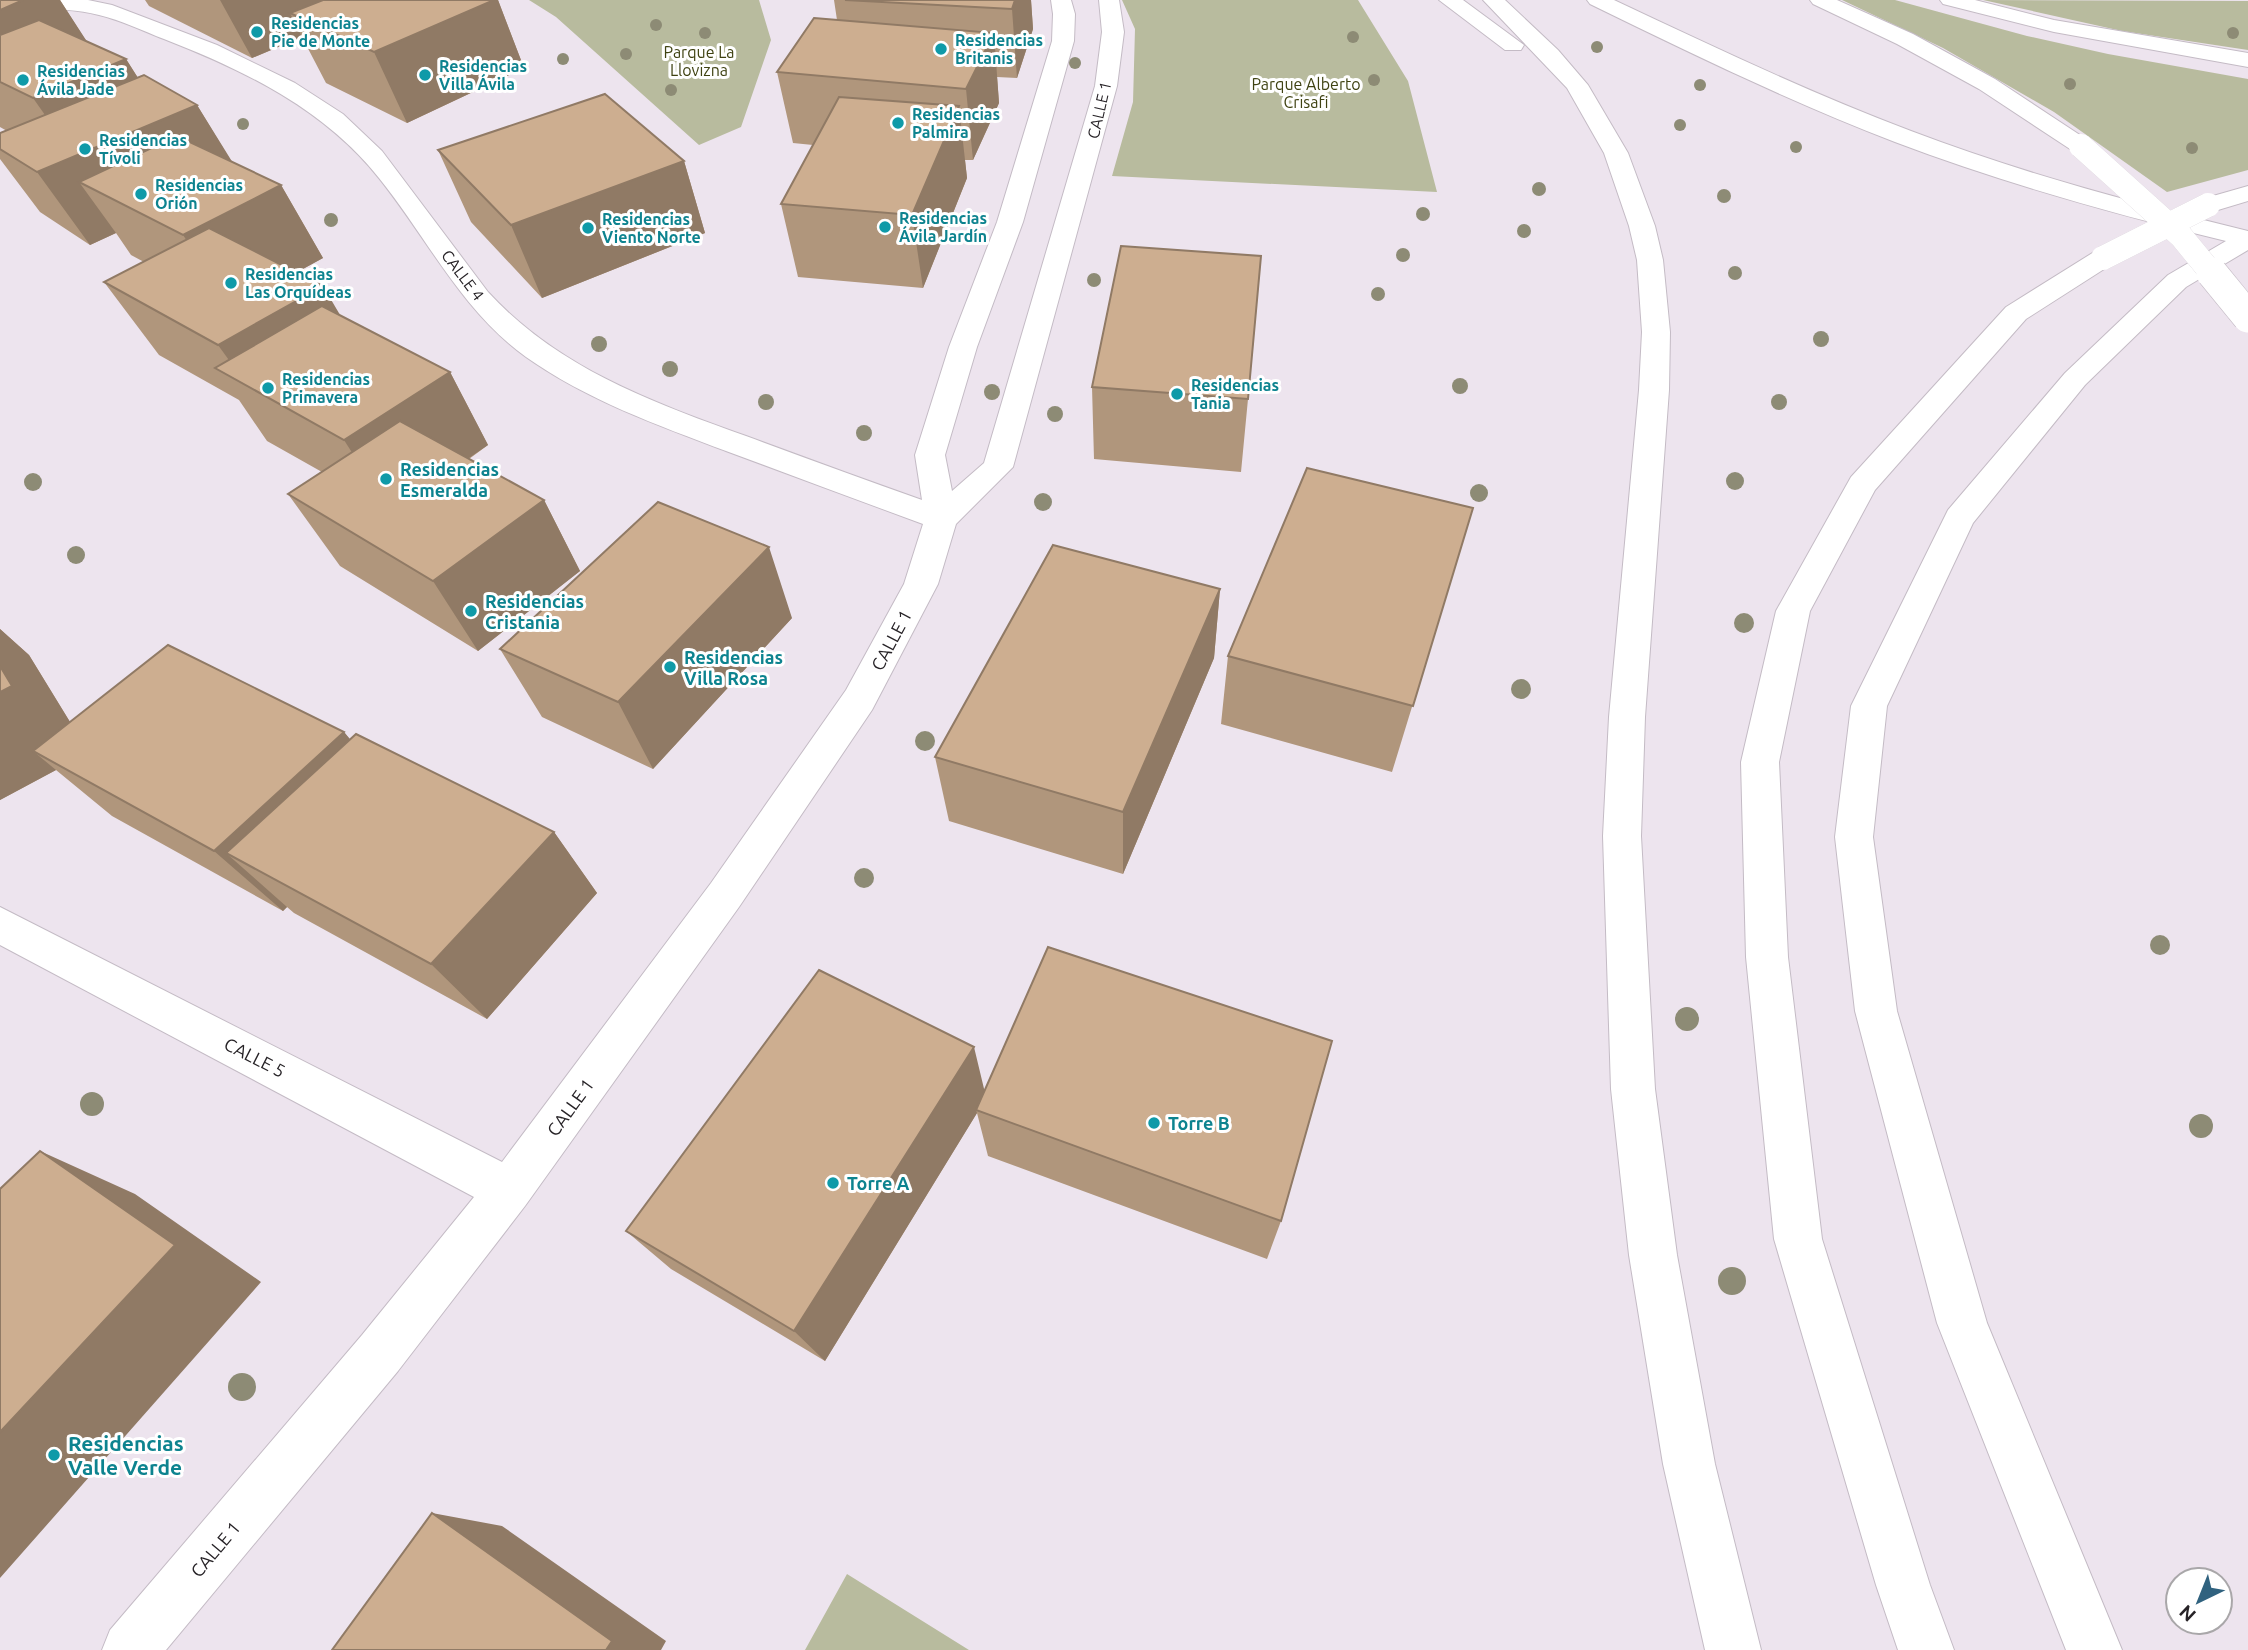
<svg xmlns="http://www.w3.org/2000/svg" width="2248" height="1650" font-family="Ubuntu,sans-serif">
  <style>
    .green { fill: #b8bb9e }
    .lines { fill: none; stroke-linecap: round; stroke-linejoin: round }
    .minor-casing { stroke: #c4bbc5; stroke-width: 2 }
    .highway-casing { stroke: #c4bbc5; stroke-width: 2 }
    .minor { fill: #fff; fill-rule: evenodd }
    .highway { fill: #fff; fill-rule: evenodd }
    .highway-bridge-far1-casing { stroke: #c4bbc5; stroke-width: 24; stroke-linecap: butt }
    .highway-bridge-casing { stroke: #c4bbc5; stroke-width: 32; stroke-linecap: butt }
    .highway-bridge-far1 { stroke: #fff; stroke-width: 24 }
    .highway-bridge { stroke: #fff; stroke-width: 31 }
    .tree { fill: #8d8b75 }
    .wall { fill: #b0967c }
    .shaded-wall { fill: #907a65 }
    .building { fill: #cdae90; stroke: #907a65; stroke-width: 2 }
    .culture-dot { fill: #0f9aa8; stroke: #fff; stroke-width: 2.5 }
    .labels { text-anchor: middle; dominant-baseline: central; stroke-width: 6; stroke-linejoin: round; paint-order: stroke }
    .far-culture-label { font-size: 16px; font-weight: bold; fill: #0d838f; stroke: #fff; text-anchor: start }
    .far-park-label { font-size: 16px; fill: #3f4212; stroke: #fff }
    .far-street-label { font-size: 16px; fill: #272327; stroke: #fff }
    .culture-label { font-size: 18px; font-weight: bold; fill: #0d838f; stroke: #fff; text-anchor: start }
    .street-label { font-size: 18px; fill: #272327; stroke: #fff }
    .near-culture-label { font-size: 21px; font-weight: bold; fill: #0d838f; stroke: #fff; text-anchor: start }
  </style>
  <rect width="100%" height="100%" fill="#ede4ee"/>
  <path class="green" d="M529,0H759L771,40L741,127L699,145L556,17Z
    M1122,0H1358L1408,81L1437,192L1112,176L1133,102L1135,29Z
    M1842,0H1895L2027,36L2108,54L2248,79V170L2167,192L2054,112L1943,48Z
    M1983,0L2248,1V50L2122,31Z
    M847,1574L969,1650H805Z"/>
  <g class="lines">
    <defs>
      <path id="minor" d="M10,0H88L112,5L217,45L295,83L343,114L382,151L488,292C558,368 651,402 746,436C805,458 863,479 922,500L915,455L949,347L997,222L1052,41L1053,14L1051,0H1071L1075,14L1074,41L1023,222L977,347L945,455L952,491L984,463L1095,86L1102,32L1099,0H1119L1124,32L1117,86L1013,467L956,524L938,584L872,710L739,907L525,1206L398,1371L166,1650H102L110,1630L362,1335L474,1197L0,945V907L502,1162L711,883L846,690L904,584L923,524C857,500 792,475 726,451C657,425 587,400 526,357C461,310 428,239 379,178C324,109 246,71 164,39C143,31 121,20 99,15C72,8 45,9 18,9L11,7L8,3Z"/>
      <path id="highway" d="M1439,0H1463L1524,45L1521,50H1505Z
        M1483,0H1505L1558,50L1588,85L1628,153L1655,226L1663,260L1670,332L1669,390L1645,717L1641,836L1655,1089L1677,1255L1715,1464L1761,1650H1705L1663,1464L1629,1255L1611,1089L1603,836L1609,717L1639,390L1642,332L1637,260L1629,226L1604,153L1567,88Z
        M1587,0H1614C1712,46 1810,93 1911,131C2021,173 2134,203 2248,231V250L2186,287L2085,385L1973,523L1887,706L1873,837L1897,1011L1987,1323L2122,1650H2066L1937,1323L1855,1011L1835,837L1851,706L1948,510L2065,373L2168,275L2226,241C2114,214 2003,183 1895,142C1791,102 1690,53 1590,4Z
        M1810,0H1837L1913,34L1995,79L2089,141L2093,146L2089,151L2081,153L2073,151L1979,89L1897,44L1813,4Z
        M1940,0H1975L2054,20L2248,53V67L2054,32L1943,4Z
        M2248,186V201L2208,213L2199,210L2195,205L2199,200Z
        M2103,250L2112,252L2116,258L2112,264L2026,319L1875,490L1810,611L1779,762L1788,957L1822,1239L1930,1585L1954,1650H1898L1876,1585L1774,1239L1746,957L1741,762L1776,611L1851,477L2006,307L2094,252Z"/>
    </defs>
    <use href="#minor" class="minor-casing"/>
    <use href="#highway" class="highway-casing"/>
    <use href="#minor" class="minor"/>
    <use href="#highway" class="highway"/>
    <defs>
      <path id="highway-bridge-far1" d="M2081,146L2181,236L2213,275
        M2103,258L2208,205"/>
      <path id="highway-bridge" d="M2212,273L2248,317"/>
    </defs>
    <use href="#highway-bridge-far1" class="highway-bridge-far1-casing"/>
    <use href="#highway-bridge" class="highway-bridge-casing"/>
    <use href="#highway-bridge-far1" class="highway-bridge-far1"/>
    <use href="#highway-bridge" class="highway-bridge"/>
  </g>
  <g class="tree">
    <circle cx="656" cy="25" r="6"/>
    <circle cx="705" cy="33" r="6"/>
    <circle cx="2233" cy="33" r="6"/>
    <circle cx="1353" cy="37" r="6"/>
    <circle cx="1597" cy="47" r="6"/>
    <circle cx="626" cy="54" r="6"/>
    <circle cx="563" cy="59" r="6"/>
    <circle cx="1075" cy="63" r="6"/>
    <circle cx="715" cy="71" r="6"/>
    <circle cx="1374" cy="80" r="6"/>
    <circle cx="2070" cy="84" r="6"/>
    <circle cx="1700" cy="85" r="6"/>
    <circle cx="671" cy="90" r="6"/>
    <circle cx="243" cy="124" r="6"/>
    <circle cx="1680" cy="125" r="6"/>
    <circle cx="1796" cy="147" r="6"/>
    <circle cx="2192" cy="148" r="6"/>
    <circle cx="1539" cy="189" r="7"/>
    <circle cx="1724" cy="196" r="7"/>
    <circle cx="1423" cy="214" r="7"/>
    <circle cx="331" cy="220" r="7"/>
    <circle cx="1524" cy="231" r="7"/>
    <circle cx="1403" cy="255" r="7"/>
    <circle cx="1735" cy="273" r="7"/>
    <circle cx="1094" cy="280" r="7"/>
    <circle cx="1378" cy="294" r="7"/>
    <circle cx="1821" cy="339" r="8"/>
    <circle cx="599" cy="344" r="8"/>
    <circle cx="670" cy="369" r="8"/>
    <circle cx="1460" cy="386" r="8"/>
    <circle cx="992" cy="392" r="8"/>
    <circle cx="766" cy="402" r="8"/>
    <circle cx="1779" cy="402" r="8"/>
    <circle cx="1055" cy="414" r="8"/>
    <circle cx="864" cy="433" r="8"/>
    <circle cx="1735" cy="481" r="9"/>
    <circle cx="33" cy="482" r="9"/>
    <circle cx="1479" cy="493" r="9"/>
    <circle cx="1043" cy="502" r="9"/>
    <circle cx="76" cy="555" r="9"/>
    <circle cx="1744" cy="623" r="10"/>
    <circle cx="1521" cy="689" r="10"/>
    <circle cx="925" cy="741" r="10"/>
    <circle cx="864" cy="878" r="10"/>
    <circle cx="2160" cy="945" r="10"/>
    <circle cx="1687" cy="1019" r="12"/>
    <circle cx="92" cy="1104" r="12"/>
    <circle cx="2201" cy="1126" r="12"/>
    <circle cx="1732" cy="1281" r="14"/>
    <circle cx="242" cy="1387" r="14"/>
  </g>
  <path class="wall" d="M0,0H60L86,41L126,59L138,78L197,105L232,163L281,185L323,258L297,272L341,316L450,372L488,445L469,459L544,500L580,571L478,651L340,566L288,494L322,472L267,441L239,400L159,355L104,282L144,262L131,255L116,233L90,245L40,212L0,159V133L7,131L0,127Z
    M145,0H498L524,68L407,123L326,83L302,37L252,58L149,6Z
    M834,0H1031L1033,29L1017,78L997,77L999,103L973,160H965L967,178L923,288L798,277L781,204L813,145L793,143L777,72L837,20Z
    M438,150L684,161L705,233L542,298L471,222Z
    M1092,387L1248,399L1241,472L1094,459Z
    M1473,508L1392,772L1221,724L1228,656Z
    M1220,589L1214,658L1123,874L949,821L935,757Z
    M792,618L653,769L542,717L500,649Z
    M0,629L29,655L70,722L344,732L350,740L554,832L597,893L487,1019L294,913L287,907L283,911L112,816L56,770L0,800Z
    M984,1090L1281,1221L1267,1259L988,1156L977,1113L825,1361L671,1269L626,1231Z"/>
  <path class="shaded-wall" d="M23,0H60L97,57L0,82V10Z
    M220,0H390L290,13L302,37L252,58Z
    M494,0H498L524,68L407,123L374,52Z
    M1015,0H1031L1033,29L1017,78L1012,9Z
    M994,33L999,103L973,160L966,89Z
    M126,59L164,119L197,105L241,176L79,182L116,233L90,245L37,172L74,156L33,98Z
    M959,106L967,178L923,288L912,215Z
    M684,161L705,233L542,298L511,225Z
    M281,185L323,258L232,308L183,235Z
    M323,286L366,359L247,385L218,345Z
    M450,372L488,445L390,512L344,440Z
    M544,500L580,571L478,651L433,581Z
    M769,547L792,618L653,769L618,702Z
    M1220,589L1214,658L1123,874V812Z
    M0,629L29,655L89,753L33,751L56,770L0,800Z
    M344,732L400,798L226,853L287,907L283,911L214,851Z
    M554,832L597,893L487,1019L431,964Z
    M974,1047L986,1097L976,1110L977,1113L825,1361L794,1331Z
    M40,1151L135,1194L261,1282L0,1578V1432Z
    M432,1513L502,1526L666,1641L661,1650H606Z"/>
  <path class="building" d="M0,0H23L0,10Z
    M323,0H494L374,52L290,13Z
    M845,0H1015L1012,9Z
    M814,18L994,33L966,89L777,72Z
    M39,20L126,59L33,98L0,82V35Z
    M144,75L197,105L37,172L0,149V133Z
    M605,94L684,161L511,225L438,150Z
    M839,97L959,106L912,215L781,204Z
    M177,136L281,185L183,235L79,182Z
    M209,228L323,286L218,345L104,282Z
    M1121,246L1261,256L1248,399L1092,387Z
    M322,306L450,372L344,440L215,368Z
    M400,421L544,500L433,581L288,494Z
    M1307,468L1473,508L1413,706L1228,656Z
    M658,502L769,547L618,702L500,649Z
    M1053,545L1220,589L1123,812L935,757Z
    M168,645L344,732L214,851L33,751Z
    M0,666L12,686L0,692Z
    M356,734L554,832L431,964L226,853Z
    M1048,947L1332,1041L1281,1221L976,1110Z
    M819,970L974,1047L794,1331L626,1231Z
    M40,1151L175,1245L0,1432V1189Z
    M432,1513L612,1641L606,1650H332Z"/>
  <g class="culture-dot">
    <circle cx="257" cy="32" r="7"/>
    <circle cx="941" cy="49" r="7"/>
    <circle cx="425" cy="75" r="7"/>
    <circle cx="23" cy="80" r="7"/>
    <circle cx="898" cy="123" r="7"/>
    <circle cx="85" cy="149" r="7"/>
    <circle cx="141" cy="194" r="7"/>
    <circle cx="885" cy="227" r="7"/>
    <circle cx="588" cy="228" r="7"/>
    <circle cx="231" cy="283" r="7"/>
    <circle cx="268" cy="388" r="7"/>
    <circle cx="1177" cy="394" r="7"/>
    <circle cx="386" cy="479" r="7"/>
    <circle cx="471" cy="611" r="7"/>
    <circle cx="670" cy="667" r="7"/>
    <circle cx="1154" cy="1123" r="7"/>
    <circle cx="833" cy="1183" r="7"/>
    <circle cx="54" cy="1455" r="7"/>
  </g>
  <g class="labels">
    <g class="far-culture-label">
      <text x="271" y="23">Residencias<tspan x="271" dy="18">Pie de Monte</tspan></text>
      <text x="955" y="40">Residencias<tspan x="955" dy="18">Britanis</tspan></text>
      <text x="439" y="66">Residencias<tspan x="439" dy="18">Villa Ávila</tspan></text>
      <text x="37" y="71">Residencias<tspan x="37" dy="18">Ávila Jade</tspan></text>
      <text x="912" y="114">Residencias<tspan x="912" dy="18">Palmira</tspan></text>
      <text x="99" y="140">Residencias<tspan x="99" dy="18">Tívoli</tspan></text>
      <text x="155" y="185">Residencias<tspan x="155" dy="18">Orión</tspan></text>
      <text x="899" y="218">Residencias<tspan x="899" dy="18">Ávila Jardín</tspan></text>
      <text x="602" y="219">Residencias<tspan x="602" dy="18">Viento Norte</tspan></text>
      <text x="245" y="274">Residencias<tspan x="245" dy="18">Las Orquídeas</tspan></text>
      <text x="282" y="379">Residencias<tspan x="282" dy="18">Primavera</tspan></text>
      <text x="1191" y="385">Residencias<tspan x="1191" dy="18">Tania</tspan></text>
    </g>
    <g class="far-park-label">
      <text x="699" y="52">Parque La<tspan x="699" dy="18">Llovizna</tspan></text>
      <text x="1306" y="84">Parque Alberto<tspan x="1306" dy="18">Crisafi</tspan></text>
    </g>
    <g class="far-street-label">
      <text transform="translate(1099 110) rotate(-77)">CALLE 1</text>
      <text transform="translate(463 275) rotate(53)">CALLE 4</text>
    </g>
    <g class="culture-label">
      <text x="400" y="469">Residencias<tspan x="400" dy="21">Esmeralda</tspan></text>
      <text x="485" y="601">Residencias<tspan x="485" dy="21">Cristania</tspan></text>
      <text x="684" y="657">Residencias<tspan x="684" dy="21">Villa Rosa</tspan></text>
      <text x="1168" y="1123">Torre B</text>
      <text x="847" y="1183">Torre A</text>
    </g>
    <g class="street-label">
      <text transform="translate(891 640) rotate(-62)">CALLE 1</text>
      <text transform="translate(255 1057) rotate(27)">CALLE 5</text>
      <text transform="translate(570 1107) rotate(-54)">CALLE 1</text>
      <text transform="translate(215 1549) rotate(-50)">CALLE 1</text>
    </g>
    <g class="near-culture-label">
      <text x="68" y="1443">Residencias<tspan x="68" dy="24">Valle Verde</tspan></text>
    </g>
  </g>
  <g transform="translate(2199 1601) rotate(223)"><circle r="33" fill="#ffffff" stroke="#a9a7a9" stroke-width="2"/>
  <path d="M0-5L12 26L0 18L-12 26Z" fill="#30627f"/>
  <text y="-10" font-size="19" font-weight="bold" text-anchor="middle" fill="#272327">N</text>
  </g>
</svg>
